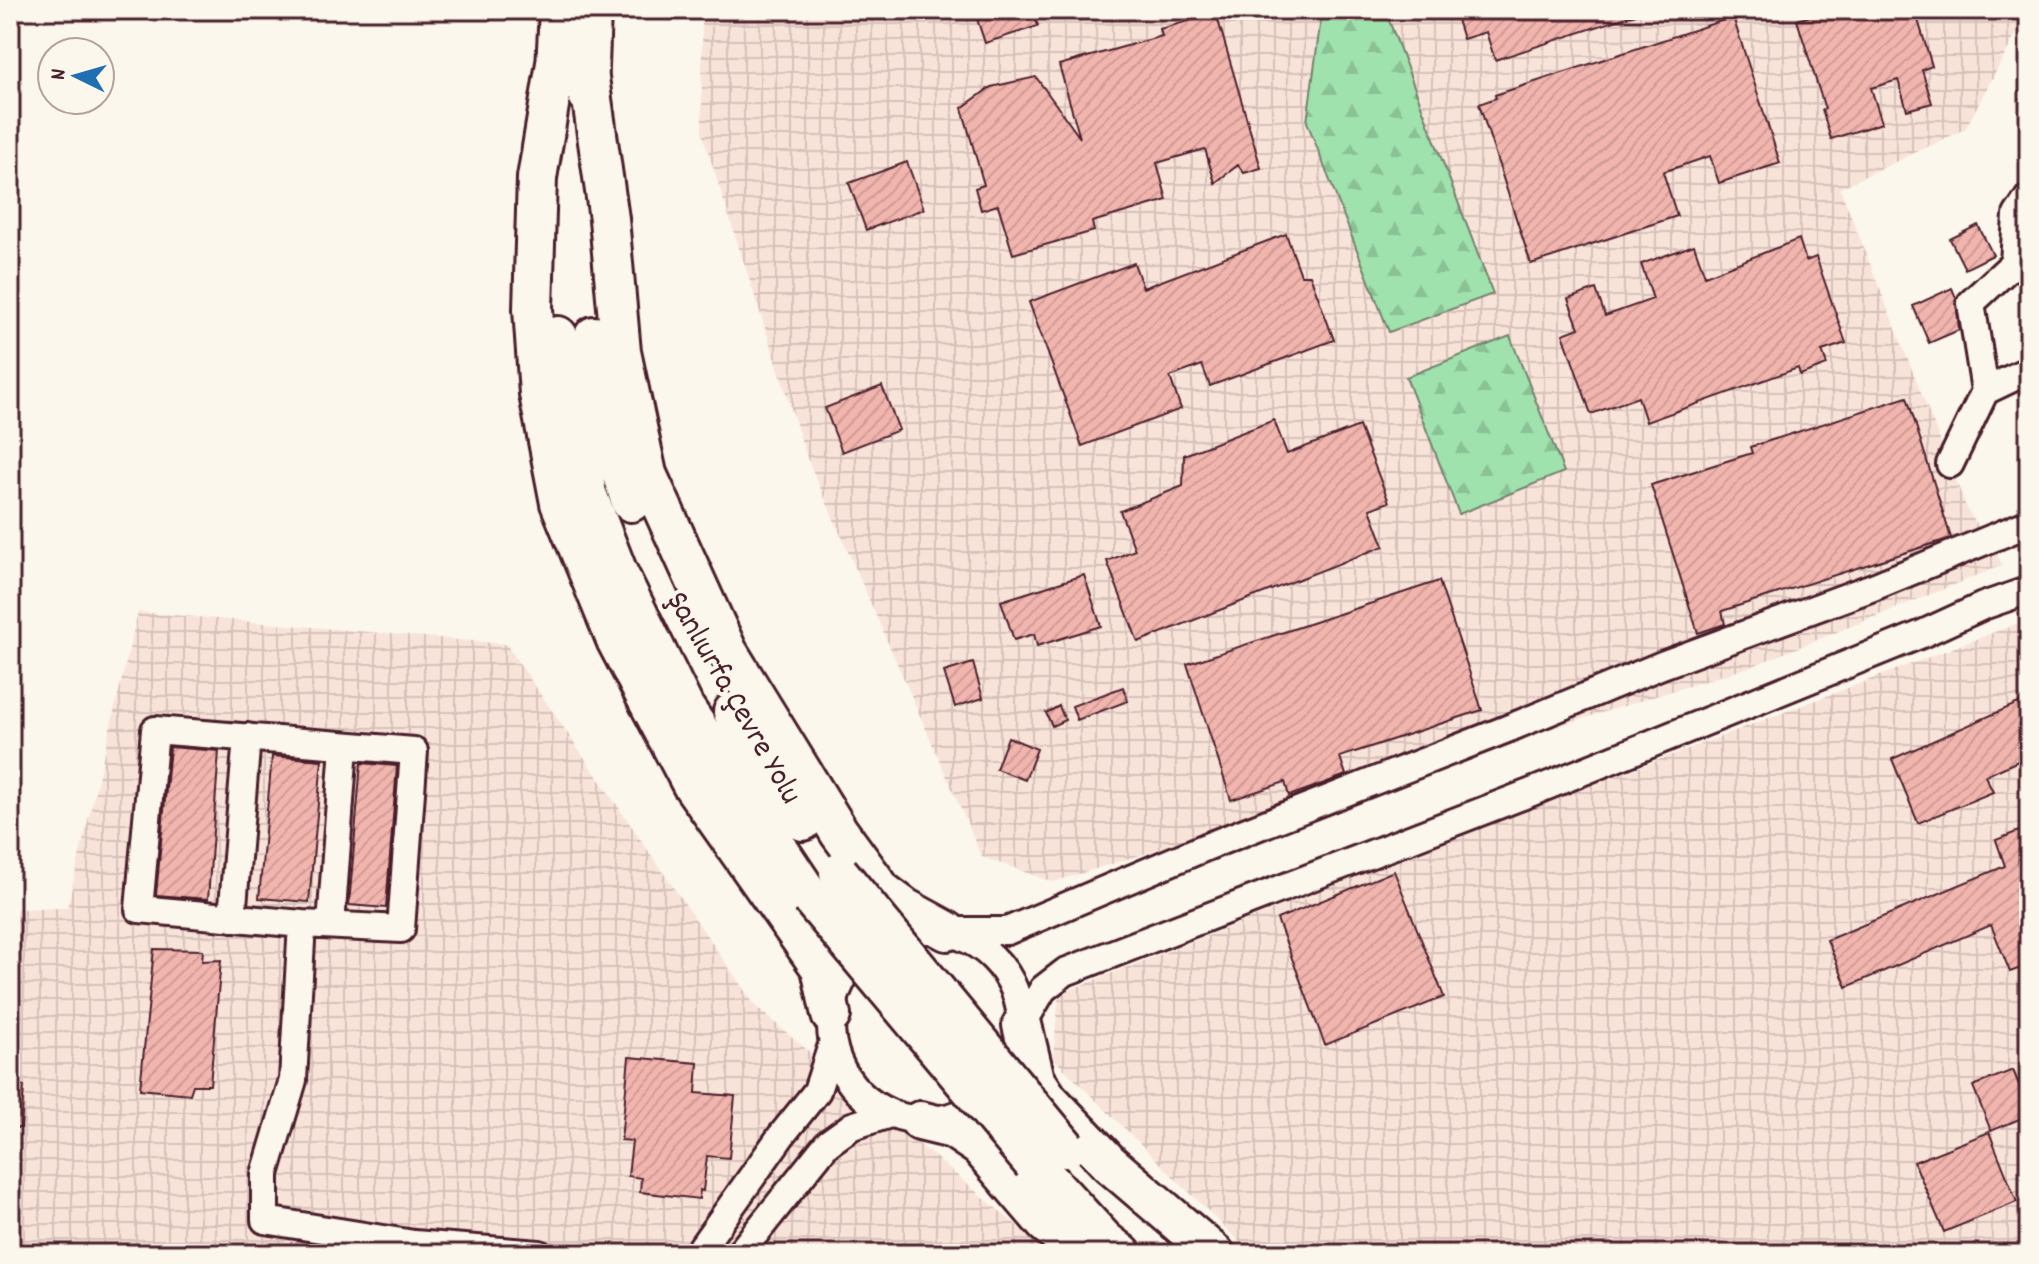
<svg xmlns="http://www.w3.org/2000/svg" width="2039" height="1264" font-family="Dekko,sans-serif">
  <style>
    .industrial { fill: url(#industrial-grid) }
    .forest { fill: url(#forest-firs); stroke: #74806c; stroke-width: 2 }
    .building { fill: url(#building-hatch); stroke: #4a1f2b; stroke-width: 2 }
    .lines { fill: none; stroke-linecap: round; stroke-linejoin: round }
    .minor-casing { stroke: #4a1f2b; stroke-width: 32 }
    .highway-casing { stroke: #4a1f2b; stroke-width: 44 }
    .minor { stroke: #fbf7ec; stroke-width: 26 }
    .highway { stroke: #fbf7ec; stroke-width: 38 }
    .highway-bridge-casing { stroke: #4a1f2b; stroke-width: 44; stroke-linecap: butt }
    .highway-bridge { stroke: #fbf7ec; stroke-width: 38 }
    .labels { text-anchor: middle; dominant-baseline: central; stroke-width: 8; stroke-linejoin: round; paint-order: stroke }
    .street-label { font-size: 32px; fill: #4a1f2b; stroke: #fbf7ec }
  </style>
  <defs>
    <pattern id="industrial-grid" width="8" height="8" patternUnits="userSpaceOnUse" patternTransform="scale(2)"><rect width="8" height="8" fill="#f8e3d9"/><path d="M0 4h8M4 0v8" fill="none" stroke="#d6c2ba"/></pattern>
    <pattern id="forest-firs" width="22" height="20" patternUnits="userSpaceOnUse" patternTransform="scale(2)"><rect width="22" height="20" fill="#9fe2ad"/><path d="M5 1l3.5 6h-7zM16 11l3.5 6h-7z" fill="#8ac195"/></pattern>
    <pattern id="building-hatch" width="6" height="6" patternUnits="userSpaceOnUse" patternTransform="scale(2)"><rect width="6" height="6" fill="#f1b5ae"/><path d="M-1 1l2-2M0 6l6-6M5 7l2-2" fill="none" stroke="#d09b96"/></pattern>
  </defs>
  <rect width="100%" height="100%" fill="#fbf7ec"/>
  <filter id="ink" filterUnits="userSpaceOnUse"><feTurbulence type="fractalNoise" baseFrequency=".0125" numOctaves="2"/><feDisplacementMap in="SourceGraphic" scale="16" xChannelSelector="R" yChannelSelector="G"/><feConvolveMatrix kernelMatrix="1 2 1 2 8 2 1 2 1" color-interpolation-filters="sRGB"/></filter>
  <g filter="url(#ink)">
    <path class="industrial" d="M702,10H2029L1965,129L1840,188L1968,511L2003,565L1750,667L1053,882L982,857L807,458L702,133Z
      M138,612L506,644L756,1007L1051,1254H10V909L67,908Z
      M2029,619V1254H1252L1053,1058L1059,994L1527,810Z"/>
    <path class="forest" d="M1322,10H1385L1493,294L1389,332L1307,122Z
      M1510,336L1564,472L1459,514L1406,377Z"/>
    <path class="building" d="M974,10H1033L1038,26L985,43Z
      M1454,10H1639V13L1495,60L1486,32L1463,39Z
      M1831,10H1915L1932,66L1922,70L1932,103L1907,110L1898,80L1871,88L1882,123L1831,139L1822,110L1825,109L1797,20Z
      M1216,13L1261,168L1244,173L1238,165L1215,183L1205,149L1157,163L1167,200L1092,222L1094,231L1013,254L998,205L981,210L975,188L984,185L962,108L991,87L1036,77L1080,138L1059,65L1162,36L1160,29Z
      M1733,17L1780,163L1719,183L1710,156L1663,172L1677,216L1531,264L1479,104L1496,98L1495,95Z
      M907,162L924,209L866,230L849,183Z
      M1978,225L1993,255L1965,269L1950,239Z
      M1286,234L1301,275H1310L1334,340L1210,386L1202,365L1170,377L1181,409L1082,446L1029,302L1134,263L1143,288Z
      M1799,239L1806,261L1816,257L1846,343L1822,351L1827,365L1800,375L1798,368L1646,422L1638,397L1591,414L1563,334L1579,328L1568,299L1596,289L1605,316L1653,299L1641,264L1694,245L1705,276Z
      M1952,288L1956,298L1959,330L1929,343L1913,306Z
      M882,386L899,430L842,452L825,408Z
      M1907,397L1951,538L1722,611L1725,624L1698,633L1651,485L1752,453L1750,447Z
      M1274,420L1287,454L1359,426L1389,502L1370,509L1384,546L1138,642L1107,561L1135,550L1120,511L1183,486L1184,455Z
      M1084,575L1101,626L1037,646L1034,634L1014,640L1001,601Z
      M1439,581L1482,710L1340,757L1346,775L1314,787L1289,796L1285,782L1231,800L1187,664Z
      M973,663L983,698L955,707L944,672Z
      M1123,687L1128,701L1077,720L1072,706Z
      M2025,700L2029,710V756L1985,776L1993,792L1918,823L1892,759Z
      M1059,706L1065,720L1052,726L1046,713Z
      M1008,737L1037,749L1025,780L996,769Z
      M170,747L219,751L208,899L156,895Z
      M272,756L322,760L309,902L259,898Z
      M361,763L397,766L386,908L349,905Z
      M2029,827V965L2010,972L1991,925L1847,987L1827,940L2005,866L1996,840Z
      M1394,871L1444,997L1325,1045L1277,919Z
      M154,949L203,950L202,961L221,960L210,1085H193L190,1094L140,1089Z
      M629,1057L698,1063L696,1093L735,1096L729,1158L707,1156L703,1191L700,1190L699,1199L640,1192L641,1178L628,1176L632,1141L621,1140Z
      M2013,1070L2029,1109V1115L1991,1131L1973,1086Z
      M10,1085L24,1086L21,1128H10Z
      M1989,1132L2017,1202L1944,1232L1914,1162Z"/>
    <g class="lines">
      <defs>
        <path id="minor" d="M1985,391L2029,370
          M1950,464L1985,391L1971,303L2014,263L2017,215L2029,197
          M155,730L414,751L401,929L302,924L139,909Z
          M232,918L247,737
          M302,924L293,1080L265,1174V1220L414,1244L539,1254
          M331,925L344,746
          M831 1025a95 95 0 1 1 190 0a95 95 0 1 1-190 0Z
          M947,931H1007L1206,847L1507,729L1662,665L1873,587L2029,523
          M1022,1025L1043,989L1065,972L1532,792L1922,634L1983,606L2029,590
          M697,1254L781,1136L817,1091L832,1045
          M739,1254L827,1144L852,1126L890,1114"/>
        <path id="highway" d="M556,63L537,178L533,309L539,394L560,503L616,640L691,783L821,968L831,1015
          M588,71L609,219L621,352L647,474L728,652L839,832L882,891L905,908L947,931
          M555,87L559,10
          M588,95L591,10
          M558,336L567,399L587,494L618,573L684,707L811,898
          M594,336L610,439L631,502
          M733,712L766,769L803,821
          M1022,1025L1035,1079L1048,1099L1110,1164L1215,1254
          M920,1121L953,1129L980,1147L1045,1223L1082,1254
          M1033,1163L1104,1240L1122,1254"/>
      </defs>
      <use href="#minor" class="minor-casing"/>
      <use href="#highway" class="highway-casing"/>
      <use href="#minor" class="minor"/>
      <use href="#highway" class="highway"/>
      <defs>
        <path id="highway-bridge" d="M839,873L1066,1148
          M811,898L1033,1163"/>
      </defs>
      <use href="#highway-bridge" class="highway-bridge-casing"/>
      <use href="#highway-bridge" class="highway-bridge"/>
    </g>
  </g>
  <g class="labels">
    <g class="street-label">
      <text transform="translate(732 699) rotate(60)">Şanlıurfa Çevre Yolu</text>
    </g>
  </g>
  <rect width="2039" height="1264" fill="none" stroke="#fbf7ec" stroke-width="40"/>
  <rect x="20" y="20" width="1999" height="1224" fill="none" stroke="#4a1f2b" stroke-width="3" filter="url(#ink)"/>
  <g transform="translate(76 76) rotate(275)"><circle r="38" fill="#fbf7ec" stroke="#b4a19f" stroke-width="2"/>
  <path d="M0-6L14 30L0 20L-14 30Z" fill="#1f6fb2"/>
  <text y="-12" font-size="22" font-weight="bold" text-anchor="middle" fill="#4a1f2b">N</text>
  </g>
</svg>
